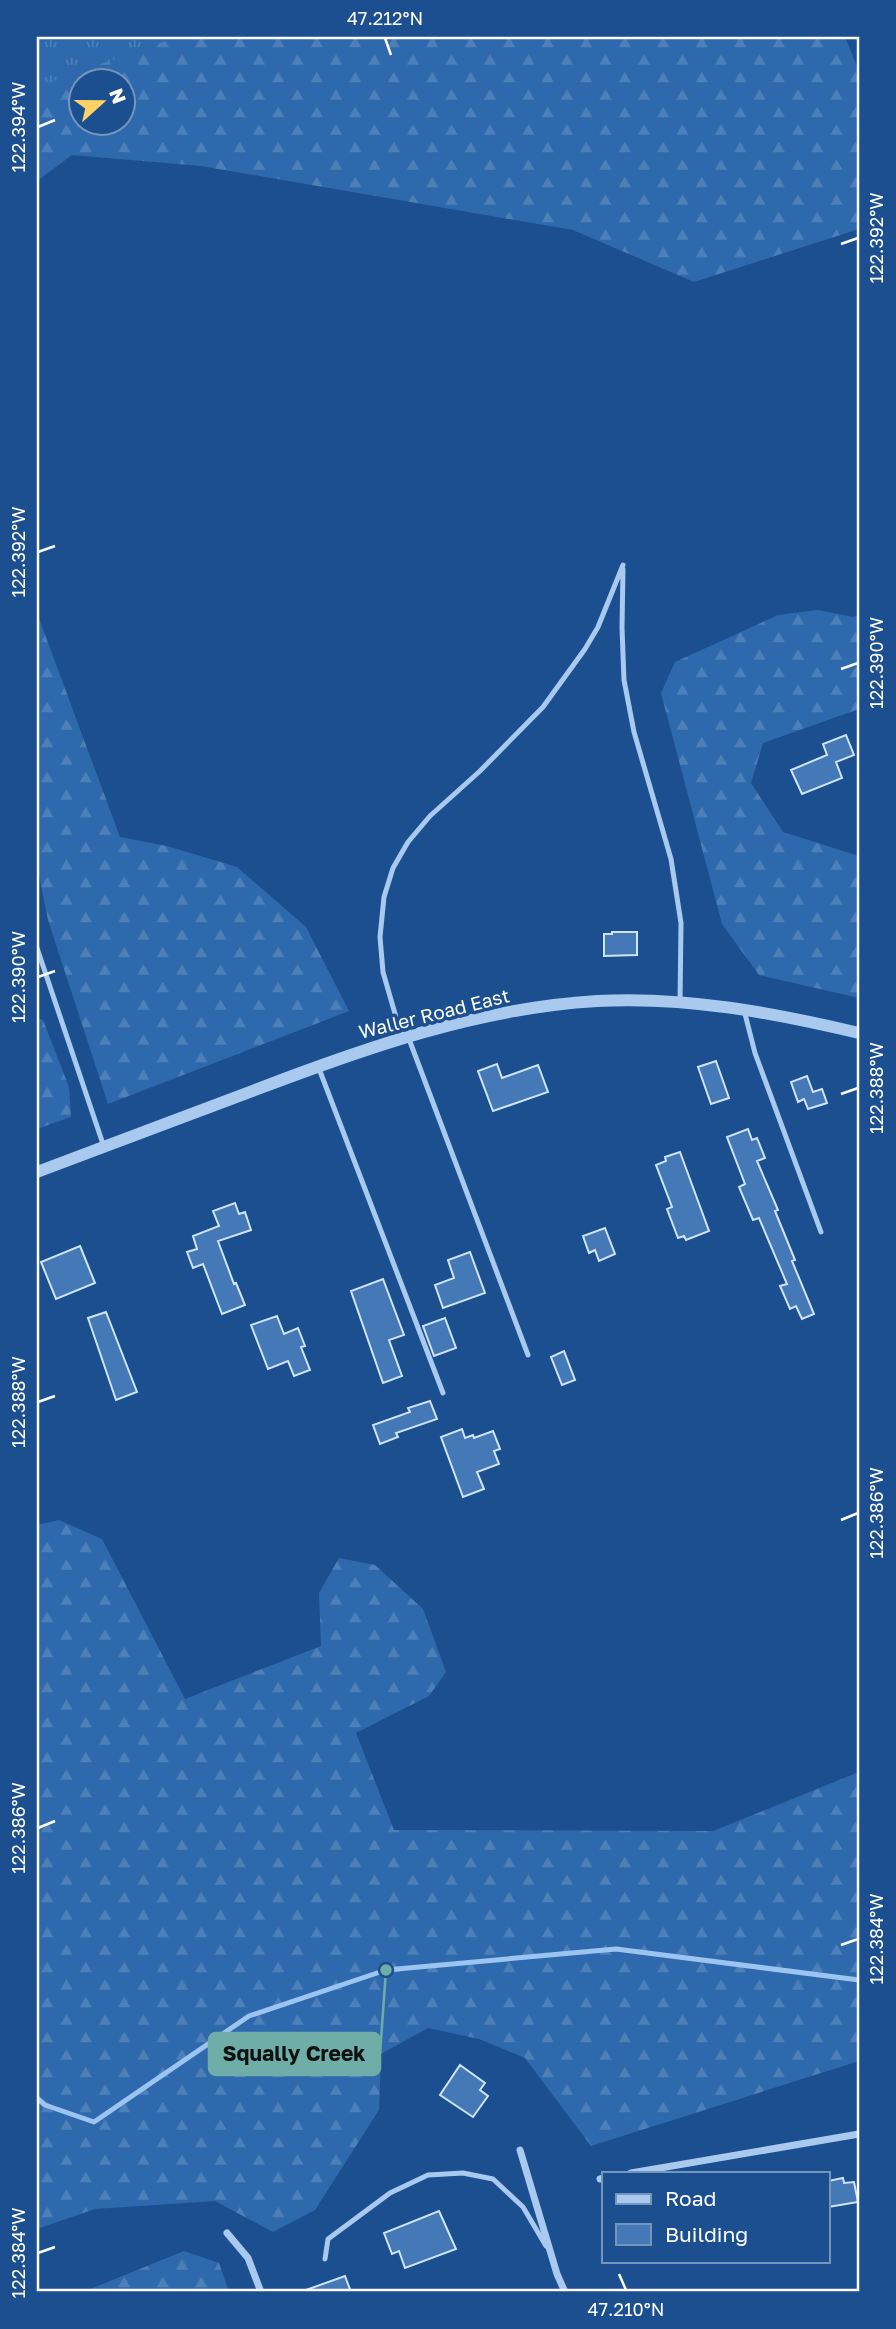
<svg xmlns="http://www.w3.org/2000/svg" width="896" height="2329" font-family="'Golos Text',sans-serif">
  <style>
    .forest { fill: url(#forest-firs); fill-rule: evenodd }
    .park { fill: url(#park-tufts) }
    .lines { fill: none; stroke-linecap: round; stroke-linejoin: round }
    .stream { stroke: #9cc4f0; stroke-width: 5 }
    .building { fill: #4478b7; stroke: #cfe3fa; stroke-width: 2 }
    .service { stroke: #a9c9ee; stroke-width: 5 }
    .minor { stroke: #a9c9ee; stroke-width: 7 }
    .tertiary { stroke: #a9c9ee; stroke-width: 12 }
    .ticks { fill: none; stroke: #fff; stroke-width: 2.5 }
    .labels { text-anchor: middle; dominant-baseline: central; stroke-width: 7; stroke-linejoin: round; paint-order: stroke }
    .street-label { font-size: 19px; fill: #fff; stroke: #1b4f8f }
    .leader { fill: none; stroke: #6fada8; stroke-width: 2.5 }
    .callout-dot { fill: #6fada8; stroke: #1b4f8f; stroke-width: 2.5 }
    .callout { fill: #6fada8; stroke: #6fada8; stroke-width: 2.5 }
    .callout-label { font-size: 21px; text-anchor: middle; font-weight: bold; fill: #111 }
    .neatline { fill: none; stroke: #fff; stroke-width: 2.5 }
    .ticks-label { font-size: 18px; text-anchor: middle; fill: #fff }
  </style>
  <defs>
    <pattern id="forest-firs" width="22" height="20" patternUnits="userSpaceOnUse" patternTransform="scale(1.75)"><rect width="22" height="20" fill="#2e69ad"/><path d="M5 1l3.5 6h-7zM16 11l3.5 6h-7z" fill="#4d80b9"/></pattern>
    <pattern id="park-tufts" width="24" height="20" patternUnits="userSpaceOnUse" patternTransform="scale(1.75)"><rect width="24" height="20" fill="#2e69ad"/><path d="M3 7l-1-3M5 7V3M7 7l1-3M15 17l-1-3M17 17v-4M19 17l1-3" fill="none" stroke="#4d80b9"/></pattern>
  </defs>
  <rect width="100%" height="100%" fill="#1b4f8f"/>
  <path class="forest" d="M37,37H845L859,71V229L694,282L573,230L201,166L72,155L37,181ZM80,80H122V122H80Z
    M818,610L853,617L859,615V709L763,743L751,783L783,832L859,856V998L759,975L722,924L661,693L675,662L778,615Z
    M37,613L120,837L167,846L237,867L306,927L349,1011L108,1104L48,920L37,866Z
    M37,1018L43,1020L69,1087L71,1117L37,1129Z
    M59,1520L102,1539L185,1699L321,1646L319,1593L339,1558L375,1565L423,1609L446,1672L429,1696L356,1733L394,1830L713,1831L859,1772V2061L591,2146L525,2058L479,2039L428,2028L381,2054L379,2110L315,2210L273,2232L215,2201L95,2209L37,2229V1525Z
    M184,2251L219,2263L229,2292H83Z"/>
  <path class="park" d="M37,37H177L37,87Z"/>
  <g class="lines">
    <path class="stream" d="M37,2098L45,2105L94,2122L249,2016L386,1970L616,1949L859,1980"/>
  </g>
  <path class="building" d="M846,735L854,755L836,762L842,778L802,794L791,770L827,755L823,744Z
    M612,932H637V955L604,956V934H612Z
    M716,1061L729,1098L711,1104L698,1067Z
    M497,1064L502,1078L538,1065L548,1092L493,1111L478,1071Z
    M807,1076L813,1092L822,1089L827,1103L808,1109L804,1099L798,1102L791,1082Z
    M748,1129L752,1140L757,1138L765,1158L757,1161L778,1210L775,1211L795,1260L792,1261L814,1314L802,1319L796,1306L790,1309L780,1286L787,1284L759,1218L753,1220L739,1187L745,1184L727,1137Z
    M680,1152L709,1231L686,1240L684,1236L678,1238L667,1209L672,1207L656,1165L666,1161L665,1157Z
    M235,1203L239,1214L245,1212L251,1230L218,1241L234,1284L236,1283L245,1305L222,1314L203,1264L193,1268L187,1252L197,1249L193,1236L219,1226L213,1211Z
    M605,1228L615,1254L599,1261L595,1250L589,1253L583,1236Z
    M80,1246L95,1283L56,1299L41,1262Z
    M470,1252L485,1293L443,1308L435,1285L454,1278L448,1260Z
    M383,1279L404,1335L389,1340L402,1376L383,1383L351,1291Z
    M106,1312L137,1392L116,1400L88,1318Z
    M277,1316L284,1334L298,1328L305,1346L301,1347L310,1370L294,1376L288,1361L268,1369L251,1325Z
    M445,1318L456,1348L434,1356L423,1326Z
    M564,1351L575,1380L562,1385L551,1357Z
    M430,1401L437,1419L396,1433L398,1437L380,1444L373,1425L410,1412L408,1408Z
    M462,1429L465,1438L473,1435L474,1438L493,1431L500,1449L494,1451L499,1464L477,1472L484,1489L463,1497L441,1437Z
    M460,2065L485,2083L480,2090L488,2096L473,2117L440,2095Z
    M843,2178L844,2183L854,2182L858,2202L828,2207V2181Z
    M439,2211L456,2249L405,2268L399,2251L392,2254L384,2233Z
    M345,2276L351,2292H306V2290Z"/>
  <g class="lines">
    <path class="service" d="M623,569L622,628L624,680L634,732L671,859L681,923L680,1003
      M37,948L104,1147
      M744,1010L755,1053L821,1232
      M402,1038L383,972L380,937L384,897L393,868L408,842L430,816L480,771L543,707L585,649L598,627L623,565
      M409,1039L528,1355
      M318,1066L443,1393
      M325,2259L328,2239L390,2193L428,2175L463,2173L493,2179L523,2207L546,2246"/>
    <path class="minor" d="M520,2150L557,2274L565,2292
      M631,2173L859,2134
      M600,2179L604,2178
      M227,2233L248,2258L261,2292"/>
    <path class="tertiary" d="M37,1172C110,1145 182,1117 255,1090C365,1048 478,1008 597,1001C686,996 774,1013 859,1033"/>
  </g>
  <path class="ticks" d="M385,38L391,55M38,127L55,120M841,244L858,238M38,552L55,546M841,669L858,663M38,977L55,971M841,1094L858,1088M38,1402L55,1396M841,1520L858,1513M38,1828L55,1821M841,1945L858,1939M38,2253L55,2247M619,2274L626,2290"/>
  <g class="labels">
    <g class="street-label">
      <text transform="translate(434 1013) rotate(-14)">Waller Road East</text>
    </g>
  </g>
  <path class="leader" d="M386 1970L380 2054"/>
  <circle class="callout-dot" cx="386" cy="1970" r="7"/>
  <rect class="callout" x="209" y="2033" width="171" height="42" rx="7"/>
  <g class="callout-label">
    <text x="294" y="2061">Squally Creek</text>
  </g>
  <rect width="896" height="2329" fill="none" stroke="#1b4f8f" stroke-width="77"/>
  <rect x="602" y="2172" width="228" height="91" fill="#1b4f8f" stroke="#7695bc" stroke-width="2"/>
  <rect x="616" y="2194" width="35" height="10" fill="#a9c9ee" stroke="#7695bc" stroke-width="2"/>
  <text x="665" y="2206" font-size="21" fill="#ffffff">Road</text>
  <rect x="616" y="2224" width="35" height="21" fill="#4478b7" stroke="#7695bc" stroke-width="2"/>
  <text x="665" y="2242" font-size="21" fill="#ffffff">Building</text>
  <g transform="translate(102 102) rotate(69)"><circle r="33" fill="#1b4f8f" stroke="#7695bc" stroke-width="2"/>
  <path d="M0-5L12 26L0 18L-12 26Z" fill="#ffd166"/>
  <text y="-10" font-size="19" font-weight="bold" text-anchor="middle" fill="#ffffff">N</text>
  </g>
  <rect x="38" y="38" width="820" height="2252" class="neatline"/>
  <g class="ticks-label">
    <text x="385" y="25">47.212°N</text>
    <text transform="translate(19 127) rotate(-90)" y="6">122.394°W</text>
    <text transform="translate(877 238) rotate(-90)" y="6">122.392°W</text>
    <text transform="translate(19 552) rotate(-90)" y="6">122.392°W</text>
    <text transform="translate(877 663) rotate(-90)" y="6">122.390°W</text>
    <text transform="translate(19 977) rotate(-90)" y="6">122.390°W</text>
    <text transform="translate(877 1088) rotate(-90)" y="6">122.388°W</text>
    <text transform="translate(19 1402) rotate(-90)" y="6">122.388°W</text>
    <text transform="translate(877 1513) rotate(-90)" y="6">122.386°W</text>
    <text transform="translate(19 1828) rotate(-90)" y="6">122.386°W</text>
    <text transform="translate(877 1939) rotate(-90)" y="6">122.384°W</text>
    <text transform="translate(19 2253) rotate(-90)" y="6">122.384°W</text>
    <text x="626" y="2316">47.210°N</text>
  </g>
</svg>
